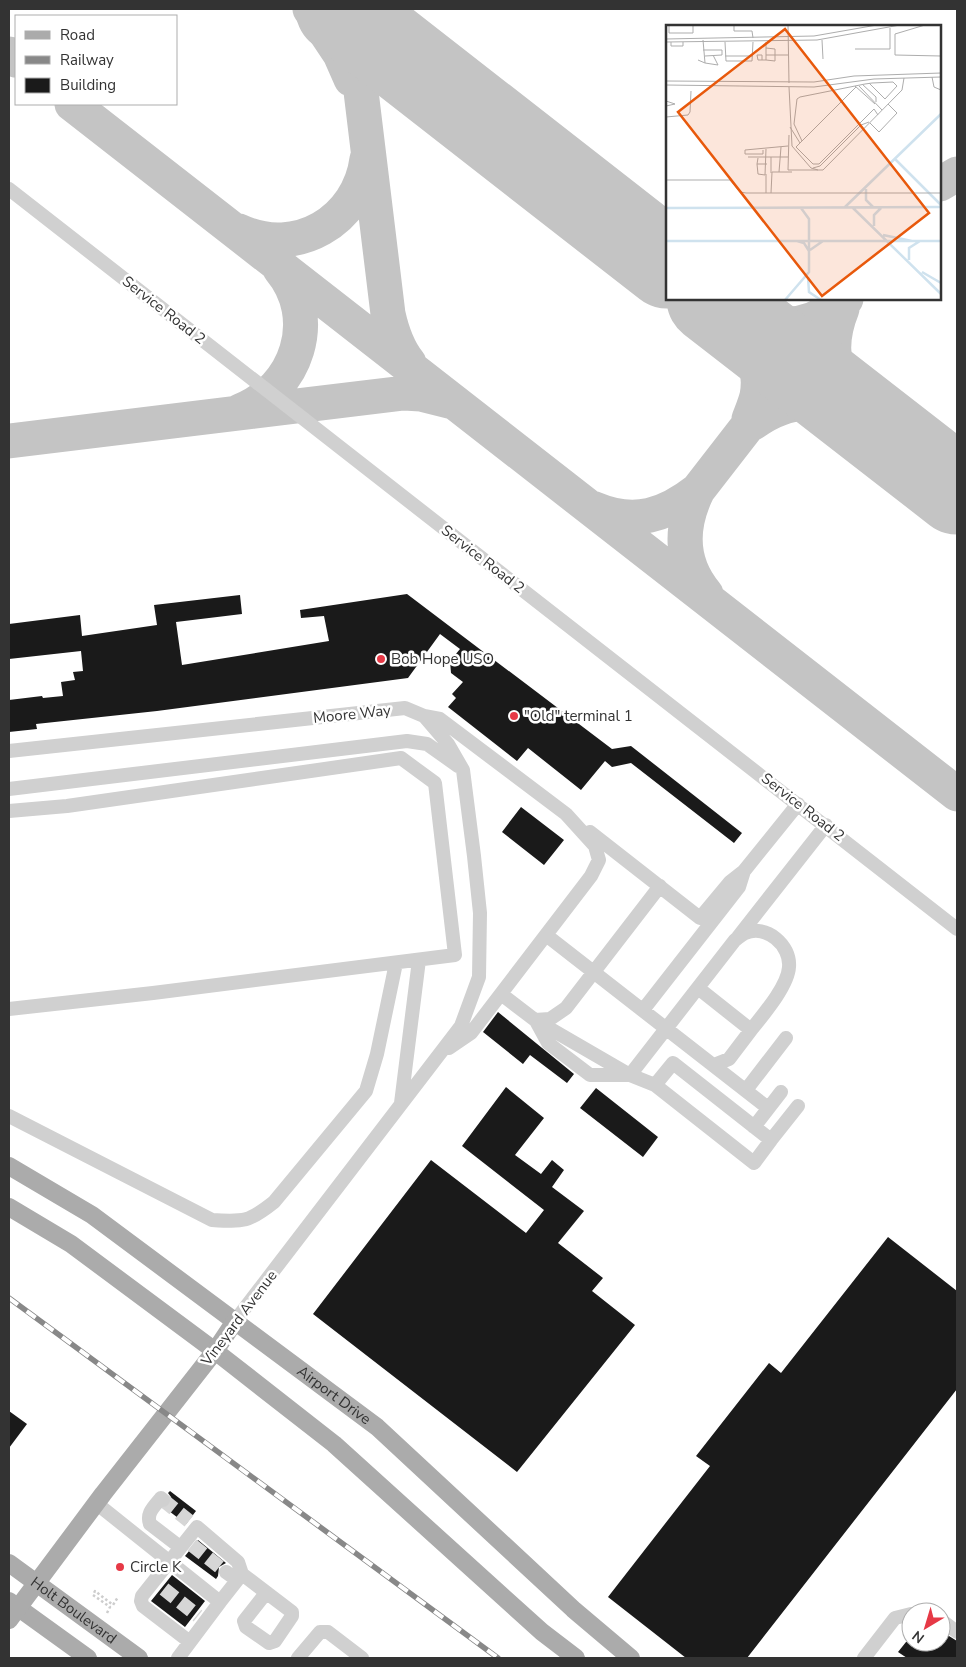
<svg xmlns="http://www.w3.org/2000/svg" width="966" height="1667" font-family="'Nunito Sans',sans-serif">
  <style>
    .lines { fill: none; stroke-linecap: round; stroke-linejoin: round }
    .taxiway { stroke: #c4c4c4; stroke-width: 35 }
    .runway { stroke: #c4c4c4; stroke-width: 89 }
    .building { fill: #1a1a1a }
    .minor-tunnel { stroke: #d6d6d6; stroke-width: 14; stroke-dasharray: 14 7; stroke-linecap: butt }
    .path { stroke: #cdcdcd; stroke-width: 2.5; stroke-dasharray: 2.5 2.5; stroke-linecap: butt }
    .minor { stroke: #d0d0d0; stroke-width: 14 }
    .major { stroke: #ababab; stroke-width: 18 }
    .rail-casing { stroke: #888; stroke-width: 5.5 }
    .rail { stroke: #fff; stroke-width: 4; stroke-dasharray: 11; stroke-linecap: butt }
    .poi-dot { fill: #e63946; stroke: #fff; stroke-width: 2 }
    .labels { text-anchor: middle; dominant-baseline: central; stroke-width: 5; stroke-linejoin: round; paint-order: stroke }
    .street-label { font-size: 15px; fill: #333; stroke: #fff }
    .poi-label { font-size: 15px; fill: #333; stroke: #fff; text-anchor: start }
    .inset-river { fill: none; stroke: #cfe2ee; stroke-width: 2.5 }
    .inset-road { fill: none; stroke: #adadad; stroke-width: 1 }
    .view { fill: #e8590c; fill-opacity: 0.15; stroke: #e8590c; stroke-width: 2.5 }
    .inset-edge { fill: none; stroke: #333; stroke-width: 2.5 }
  </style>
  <rect width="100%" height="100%" fill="#fff"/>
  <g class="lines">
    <path class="taxiway" d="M310,9L340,54L351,79
      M351,9L388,314C392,332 397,348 409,363
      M363,9L383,37L402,58
      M9,54L16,60
      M72,104L957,794
      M940,184L957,174
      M239,231C296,258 359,221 367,159
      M719,305C763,322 795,338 837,305
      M719,305C742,331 764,359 757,396C755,404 752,411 749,419
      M842,309C823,356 838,385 869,421
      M240,411C297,389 321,318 280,269
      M753,423C795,393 824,401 869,421
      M9,441L404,393L421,394L449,401
      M595,509C635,526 666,515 698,490
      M706,594C679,562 680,526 698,490L846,299"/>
    <path class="runway" d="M340,9L667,264
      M711,299L957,490"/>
  </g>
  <path class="building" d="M407,594L612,749L631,746L742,833L734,843L631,763L612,767L605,761L581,790L528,748L517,761L448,707L456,698L452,694L463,682L451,673L450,661L460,649L440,634L408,678L157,711L36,724L37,729L9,732V700L42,696L43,698L63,696L61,682L75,680L73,672L83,671L81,651L9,659V624L80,615L82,636L157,625L154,605L240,595L242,614L176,622L182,665L329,641L324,616L301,618L300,610Z
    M521,807L564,840L544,865L502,832Z
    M498,1012L574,1074L567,1083L530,1055L523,1064L483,1032Z
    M506,1087L544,1118L515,1155L541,1174L552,1160L564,1170L552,1187L584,1211L558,1243L603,1278L592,1291L635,1325L517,1472L313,1314L431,1160L526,1233L544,1210L462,1146Z
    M596,1088L658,1137L643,1157L580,1108Z
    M888,1237L957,1291V1389L747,1658H686L608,1597L710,1466L696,1456L769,1363L781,1373Z
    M9,1411L27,1424L9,1448Z
    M170,1491L196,1511L186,1524L165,1508L169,1506L172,1502L171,1497L168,1493Z
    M198,1540L226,1563L219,1567L218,1576L216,1579L185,1556Z
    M172,1575L205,1601L185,1627L151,1601Z
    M941,1631L957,1641V1658H907L898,1652L906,1642H941Z"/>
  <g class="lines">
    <path class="minor-tunnel" d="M163,1500L189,1521
      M192,1545L226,1572
      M164,1589L198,1616"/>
    <path class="path" d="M107,1613L110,1607L93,1595L95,1591L113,1605L118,1597"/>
    <path class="minor" d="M9,189L957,929
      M424,716L440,719L566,814L595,846L599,860L591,876L471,1033L449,1048
      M9,751L405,708L424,716L448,744L463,770L474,856L480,913L479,977L461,1026L235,1321
      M9,789L407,741L427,744L458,766
      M9,811L67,806L401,758L435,783L455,955L153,993L9,1009
      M590,832L700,918L730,882L744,871L798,804
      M546,935L768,1108
      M738,937L826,825
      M698,988L751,1030L729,1059L714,1065
      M501,994L535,1020L630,1075L655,1085L754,1163L771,1140L673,1063L655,1085
      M643,1010L739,887L744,871
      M535,1020L550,1019L566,1008L660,886
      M536,1021L548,1043L590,1075H630
      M630,1075L735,940C738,938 741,935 745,933C766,924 791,945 789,967C788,986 763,1015 751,1030
      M746,1090L786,1038
      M401,1103L419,960
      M9,1116L212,1220C244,1222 249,1222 274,1202L366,1091L377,1054L396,963
      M754,1127L781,1092
      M771,1140L798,1106
      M163,1500L161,1498C154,1507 146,1513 150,1524L180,1547
      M96,1503L220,1602L178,1658
      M226,1572L237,1580
      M220,1602L242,1574L292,1612V1616L275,1641L269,1643L246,1627L244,1621L266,1593
      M920,1612L929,1610L931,1612
      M941,1620L957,1632
      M190,1642L143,1606L141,1601L142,1596L197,1527L238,1562L242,1574
      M298,1658L320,1632H328L362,1658
      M864,1658L895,1618L911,1614"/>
    <g class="major">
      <path id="s1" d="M9,1166L92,1215L377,1427L573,1609L631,1658"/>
      <path d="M9,1207L71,1244L215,1351L334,1444L542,1632L576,1658"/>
      <path id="s2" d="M9,1563L139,1658"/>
      <path d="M9,1601L88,1658"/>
      <path d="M9,1620L103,1494L215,1351L235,1321"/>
    </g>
    <defs>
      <path id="rail" d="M9,1298L498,1658"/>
    </defs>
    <use href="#rail" class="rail-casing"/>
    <use href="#rail" class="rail"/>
  </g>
  <g class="poi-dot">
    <circle cx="381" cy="659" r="5"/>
    <circle cx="514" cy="716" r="5"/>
    <circle cx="120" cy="1567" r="5"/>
  </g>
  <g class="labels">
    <g class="street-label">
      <text transform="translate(164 310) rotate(38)">Service Road 2</text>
      <text transform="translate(483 559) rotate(38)">Service Road 2</text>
      <text transform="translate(352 714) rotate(-6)">Moore Way</text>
      <text transform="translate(803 807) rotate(38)">Service Road 2</text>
      <text transform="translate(239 1318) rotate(-53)">Vineyard Avenue</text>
      <text stroke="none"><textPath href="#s1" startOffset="398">Airport Drive</textPath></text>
      <text stroke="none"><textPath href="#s2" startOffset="80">Holt Boulevard</textPath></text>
    </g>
    <g class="poi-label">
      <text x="391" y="659">Bob Hope USO</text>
      <text x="524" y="716">"Old" terminal 1</text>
      <text x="130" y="1567">Circle K</text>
    </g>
  </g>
  <g transform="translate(666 25)">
    <rect width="275" height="275" fill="#fff"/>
    <path class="inset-river" d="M229,134L275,180M200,164V175L207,182M179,182L275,89M0,183L275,182M187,183L275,269M208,201V190L215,183M217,210L246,216M0,216H275M131,216L138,218L143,226M144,225L157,216M243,235V223L254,216M256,247L275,258M142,252L143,267L155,275M119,275L143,247V194L135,183"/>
    <path class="inset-road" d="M3,0V8H27V0M68,0V6H86L87,13M122,0L123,58M259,0L229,9V30L275,31M0,14L148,11L211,0M156,15L157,34M0,17L151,15L234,0M5,17V21H17V17M59,17L60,36H86L87,17M100,17V30H123M100,23L109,24V36L100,35M189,24H224V3M37,25H56V30M39,31L56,30M59,31H87M32,35L39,38L37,15M96,35V30H91L92,35H100V30M39,38L52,40L47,30M266,52L268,62L275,65M0,56L148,57L188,51L275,48M196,59L210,72V77M0,60L148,62L208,54L275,52M189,61L209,79M193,61L216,85M123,62L126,121L145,143L152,145M190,62L130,122L147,139H153L208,84L212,90M0,76L9,79L0,81M0,92L22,90L24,87L25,66M204,98L213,107L231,88L222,79M124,102L134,118M123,110L122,145H157L236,65L238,53M136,116L128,99L131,74L134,72L199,59L206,58L227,57L231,61L219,74L203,58M97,125V129H79V125L122,121M82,132H122M92,133L91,139H101M91,139L92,149L99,150L100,124M147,143L154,141L195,100L203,97M113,147L115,122M105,148V132M0,155H64L74,167L80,168H275M100,168V149M105,168L106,147H126"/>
    <path class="view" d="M119,4L263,188L156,271L12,87Z"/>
    <rect width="275" height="275" class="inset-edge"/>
  </g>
  <rect width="966" height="1667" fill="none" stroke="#333333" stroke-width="20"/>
  <rect x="15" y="15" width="162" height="90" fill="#ffffff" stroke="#adadad"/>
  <rect x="25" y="31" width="25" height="8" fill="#ababab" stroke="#adadad"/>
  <text x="60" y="40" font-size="15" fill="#333333">Road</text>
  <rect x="25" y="56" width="25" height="8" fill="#888888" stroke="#adadad"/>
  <text x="60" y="65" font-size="15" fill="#333333">Railway</text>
  <rect x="25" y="78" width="25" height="15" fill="#1a1a1a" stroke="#adadad"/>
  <text x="60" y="90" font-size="15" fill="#333333">Building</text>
  <g transform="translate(926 1627) rotate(218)"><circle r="24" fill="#ffffff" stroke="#adadad"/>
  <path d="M0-4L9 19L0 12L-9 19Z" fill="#e63946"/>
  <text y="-8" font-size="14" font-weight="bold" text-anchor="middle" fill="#333333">N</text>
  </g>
</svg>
